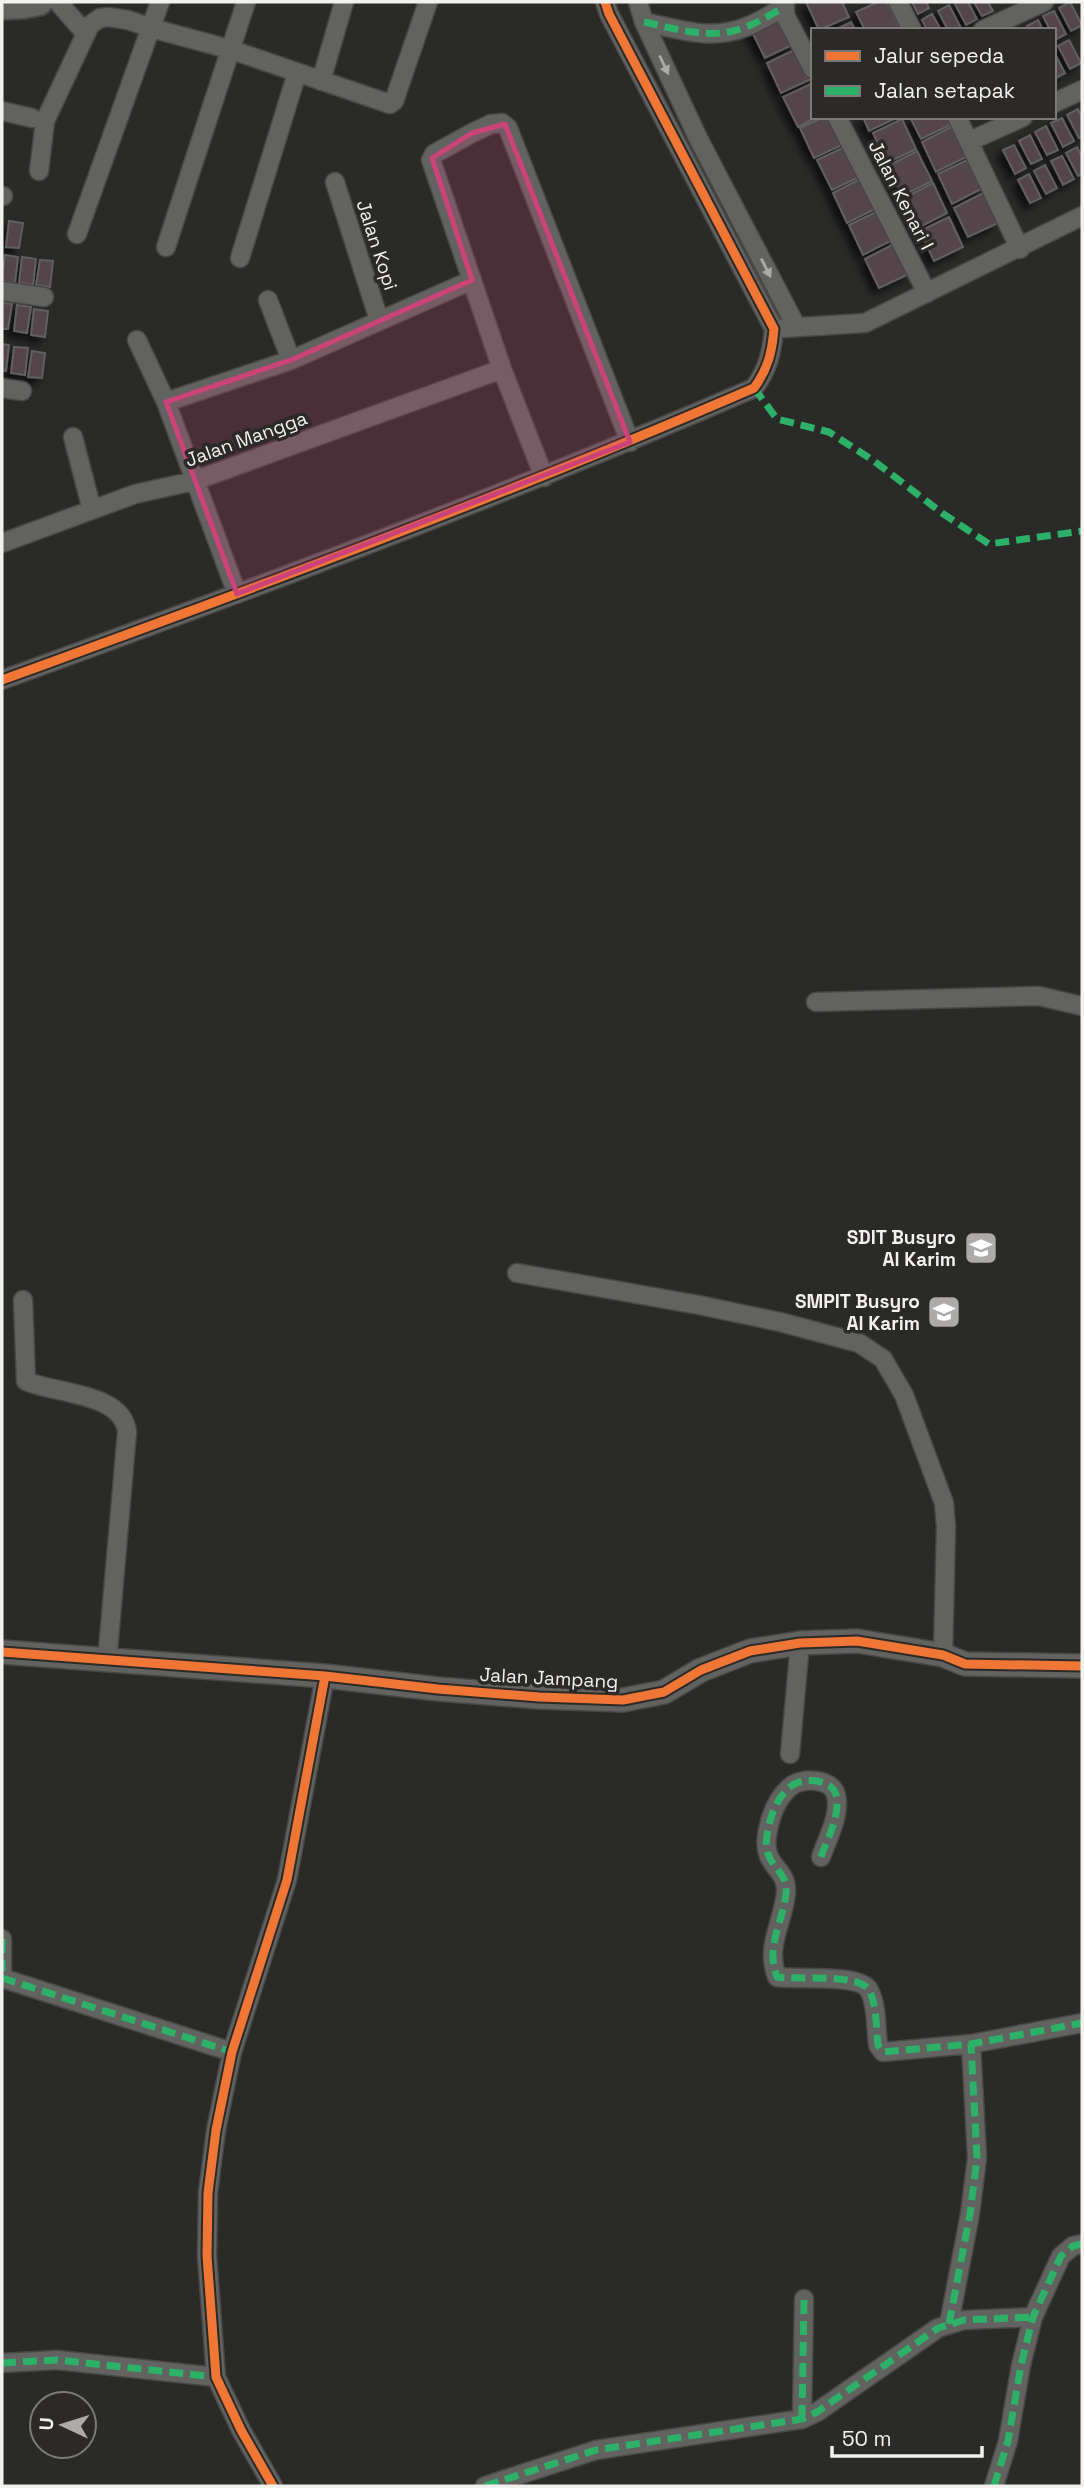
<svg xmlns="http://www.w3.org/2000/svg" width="1084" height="2488" font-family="'Space Grotesk',sans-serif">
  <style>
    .building { fill: #52444a; stroke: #60605f; stroke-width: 2; filter: url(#shadow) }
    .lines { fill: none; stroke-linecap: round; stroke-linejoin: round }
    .minor-casing { stroke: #484746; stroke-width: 21 }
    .tertiary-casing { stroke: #484746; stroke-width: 26 }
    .secondary-casing { stroke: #484746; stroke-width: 30 }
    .minor { stroke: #626261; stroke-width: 18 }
    .tertiary { stroke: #626261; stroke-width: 23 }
    .secondary { stroke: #626261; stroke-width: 26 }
    .quiet { stroke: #2db169; stroke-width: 7; stroke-dasharray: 14 7; stroke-linecap: butt }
    .cycleway-casing { stroke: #2b2a28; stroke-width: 13 }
    .cycleway { stroke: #f07635; stroke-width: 9 }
    .oneway { fill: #aaaaa8 }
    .marked { fill: #cc4379; fill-opacity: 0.2; stroke: #cc4379; stroke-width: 5; stroke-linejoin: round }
    .labels { text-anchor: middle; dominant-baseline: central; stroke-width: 7; stroke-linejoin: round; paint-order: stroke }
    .street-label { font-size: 19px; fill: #f2f1f0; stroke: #2b2a28 }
    .poi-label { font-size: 19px; font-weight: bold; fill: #f2f1f0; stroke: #2b2a28; text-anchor: end }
  </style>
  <defs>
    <filter id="shadow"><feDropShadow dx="-6" dy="6" stdDeviation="3.5" flood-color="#0009"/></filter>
  </defs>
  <rect width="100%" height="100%" fill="#2a2a29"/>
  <path class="building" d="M806,2H842L849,17L819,30Z
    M878,2H887L900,28L896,30H865L856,12Z
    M912,2H926L929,8L918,14Z
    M954,2H968L977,19L966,25Z
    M974,2H988L993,11L982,16Z
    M1070,2L1082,25L1071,31L1059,8Z
    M949,5L961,28L958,30H948L938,11Z
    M1054,11L1066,34L1055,40L1054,30H1050L1043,16Z
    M780,14L794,44L765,58L750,28Z
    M932,14L941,30H927L922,20Z
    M1038,20L1043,30H1029L1027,26Z
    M851,22L855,30H835Z
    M1069,40L1081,63L1070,69L1058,46Z
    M796,49L811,79L781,93L767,63Z
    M1054,52L1065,73L1054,79Z
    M813,83V117H817L798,127L783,97Z
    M1078,109L1082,118V137L1079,138L1067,115Z
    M823,117H831L844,144L814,158L800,128Z
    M863,117H898L869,131Z
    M910,117H947L950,125L921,139Z
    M1062,118L1074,141L1063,147L1051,123Z
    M902,119L916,149L887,163L873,133Z
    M1046,126L1058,150L1047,155L1035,132Z
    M951,127L966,157L936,172L922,142Z
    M1030,135L1042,159L1031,164L1019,141Z
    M1014,145L1026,168L1015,174L1003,150Z
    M847,146L861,176L832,190L817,160Z
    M1077,147L1082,157V174L1078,176L1066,153Z
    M917,151L932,181L902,196L888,166Z
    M1062,156L1074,179L1063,185L1051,161Z
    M967,160L981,189L952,204L938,174Z
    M1045,165L1057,188L1046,194L1034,171Z
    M1029,174L1041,198L1030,203L1018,180Z
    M862,178L877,208L847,223L833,193Z
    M933,183L947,213L918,228L904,198Z
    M983,193L998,223L968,237L954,208Z
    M878,211L892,240L863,255L849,225Z
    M949,217L963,247L934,261L920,231Z
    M9,221L23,223L19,248L6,247Z
    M894,244L909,274L879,288L865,259Z
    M5,255L18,257L15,283L2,281Z
    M22,257L36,259L33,285L19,283Z
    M40,260L53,261L50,287L36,285Z
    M2,303L12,304L8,329H2Z
    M17,305L31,307L27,333L14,331Z
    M34,309L48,311L45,337L31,335Z
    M2,344L9,345L6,371L2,370Z
    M14,347L28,348L25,375L11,373Z
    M32,351L45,353L42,378L28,377Z"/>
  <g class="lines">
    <defs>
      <path id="minor" d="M58,2L86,34
        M638,2L644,22L698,138L796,326
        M785,2V15L813,69
        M898,2L912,30
        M644,22C678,29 711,41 746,27C759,22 772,14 784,7
        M983,30L1044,2
        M321,81L344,2
        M1054,103L1082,90
        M2,111L32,118
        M837,117L927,293
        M957,117L1020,249
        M970,141L1023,117
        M39,171L45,121L90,25L100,18L108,17L128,20L151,28L229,49L390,104L394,101L428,2
        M335,182L379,320
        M2,196H3
        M77,234L160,2
        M166,247L246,2
        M240,258L297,73
        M2,291L44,297
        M268,300L291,360
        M784,328L865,323L1082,216
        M137,340L166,402L237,594
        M2,388L22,391
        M166,402L291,360L472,280
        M73,437L92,510
        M544,477L502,369L431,160L434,154L472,133L491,124L502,123L508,128L630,442
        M2,543L135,494L194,481L502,369
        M2,680C255,588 507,495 754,388C768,369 772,352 774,329L609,14L605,2
        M816,1002L1039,996L1082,1006
        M517,1273L699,1305L780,1322L859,1343L883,1359L904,1395L944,1503L946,1527L943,1655
        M23,1300L26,1381C54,1394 123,1392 127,1432L107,1662
        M790,1754L800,1643
        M821,1857C827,1839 841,1815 836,1795C832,1778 801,1777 790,1787C776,1799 770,1817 767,1835C762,1868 788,1867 786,1893C783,1923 765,1946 777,1977C797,1980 859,1973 869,1990C877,2004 876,2029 878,2045L883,2052L971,2044L1082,2023
        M2,1939V1971
        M2,1978L232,2052
        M949,2324L970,2214L977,2158L971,2044
        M2,2363L57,2360L216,2377
        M802,2419L804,2299
        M273,2486L241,2430L216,2377L207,2256L208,2193L216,2130L232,2052L287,1880L325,1676
        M485,2486L596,2450L802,2419L817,2412L938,2328L964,2320L1033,2317
        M994,2486L1008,2441L1021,2365L1033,2317L1061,2256L1073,2246L1082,2244"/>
      <path id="tertiary" d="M2,1652L325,1676L438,1689L539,1697L623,1700L664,1692L701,1670L750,1651L800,1643L857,1641L943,1655L965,1664L1082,1666"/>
      <path id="secondary" d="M2,6L23,5L39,2"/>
    </defs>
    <use href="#minor" class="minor-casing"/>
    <use href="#tertiary" class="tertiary-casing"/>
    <use href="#secondary" class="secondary-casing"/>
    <use href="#minor" class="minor"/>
    <use href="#tertiary" class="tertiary"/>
    <use href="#secondary" class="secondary"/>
    <path class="quiet" d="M644,22C678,29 711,41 746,27C759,22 772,14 784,7
      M754,388L777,419L829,432L874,461L942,513L989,544L1082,531
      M821,1857C827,1839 841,1815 836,1795C832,1778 801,1777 790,1787C776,1799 770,1817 767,1835C762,1868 788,1867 786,1893C783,1923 765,1946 777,1977C797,1980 859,1973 869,1990C877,2004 876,2029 878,2045L883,2052L971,2044L1082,2023
      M2,1939V1971
      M2,1978L232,2052
      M949,2324L970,2214L977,2158L971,2044
      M2,2363L57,2360L216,2377
      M802,2419L804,2299
      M485,2486L596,2450L802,2419L817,2412L938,2328L964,2320L1033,2317
      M994,2486L1008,2441L1021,2365L1033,2317L1061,2256L1073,2246L1082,2244"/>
    <defs>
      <path id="cycleway" d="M2,680C255,588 507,495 754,388C768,369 772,352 774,329L609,14L605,2
        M2,1652L325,1676L438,1689L539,1697L623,1700L664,1692L701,1670L750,1651L800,1643L857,1641L943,1655L965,1664L1082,1666
        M273,2486L241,2430L216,2377L207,2256L208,2193L216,2130L232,2052L287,1880L325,1676"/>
    </defs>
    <use href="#cycleway" class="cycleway-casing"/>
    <use href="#cycleway" class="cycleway"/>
  </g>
  <defs><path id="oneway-solid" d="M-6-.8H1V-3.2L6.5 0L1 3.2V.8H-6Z" transform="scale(1.75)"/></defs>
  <g class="oneway">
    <use href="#oneway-solid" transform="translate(664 65) rotate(65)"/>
    <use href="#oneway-solid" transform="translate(766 268) rotate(63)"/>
  </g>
  <path class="marked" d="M505,124L630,442L237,594L166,402L291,360L472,280L432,158L472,133Z"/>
  <defs>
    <symbol id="school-square" viewBox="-11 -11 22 22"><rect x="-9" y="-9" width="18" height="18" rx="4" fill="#acabaa" stroke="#2b2a28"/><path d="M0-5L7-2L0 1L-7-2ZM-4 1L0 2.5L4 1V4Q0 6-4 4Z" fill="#fff"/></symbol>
  </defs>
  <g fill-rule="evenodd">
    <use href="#school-square" x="962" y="1229" width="38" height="38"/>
    <use href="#school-square" x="925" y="1293" width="38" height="38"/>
  </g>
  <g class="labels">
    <g class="street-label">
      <text transform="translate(901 195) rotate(63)">Jalan Kenari I</text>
      <text transform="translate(377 245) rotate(72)">Jalan Kopi</text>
      <text transform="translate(246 439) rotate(-20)">Jalan Mangga</text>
      <text transform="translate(549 1678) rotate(3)">Jalan Jampang</text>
    </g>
    <g class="poi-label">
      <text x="956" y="1237">SDIT Busyro<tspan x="956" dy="22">Al Karim</tspan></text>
      <text x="920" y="1301">SMPIT Busyro<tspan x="920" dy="22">Al Karim</tspan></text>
    </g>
  </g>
  <rect width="1084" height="2488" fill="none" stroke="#f2f1f0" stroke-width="7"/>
  <rect x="811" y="28" width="245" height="91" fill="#2b2a28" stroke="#7b7a78" stroke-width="2"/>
  <rect x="825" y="51" width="35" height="10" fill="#f07635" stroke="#7b7a78" stroke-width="2"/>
  <text x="874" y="63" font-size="21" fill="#f2f1f0">Jalur sepeda</text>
  <rect x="825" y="86" width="35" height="10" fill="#2db169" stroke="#7b7a78" stroke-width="2"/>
  <text x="874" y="98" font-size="21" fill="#f2f1f0">Jalan setapak</text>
  <g transform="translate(63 2425) rotate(274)"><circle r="33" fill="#2b2a28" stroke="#7b7a78" stroke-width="2"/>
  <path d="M0-5L12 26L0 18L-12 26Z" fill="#acabaa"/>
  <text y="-10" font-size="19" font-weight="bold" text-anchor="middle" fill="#f2f1f0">U</text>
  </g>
  <path d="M832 2446v10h150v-10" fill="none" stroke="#f2f1f0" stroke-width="3.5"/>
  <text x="842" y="2446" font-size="21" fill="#f2f1f0" stroke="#2b2a28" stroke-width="5" paint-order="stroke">50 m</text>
</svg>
